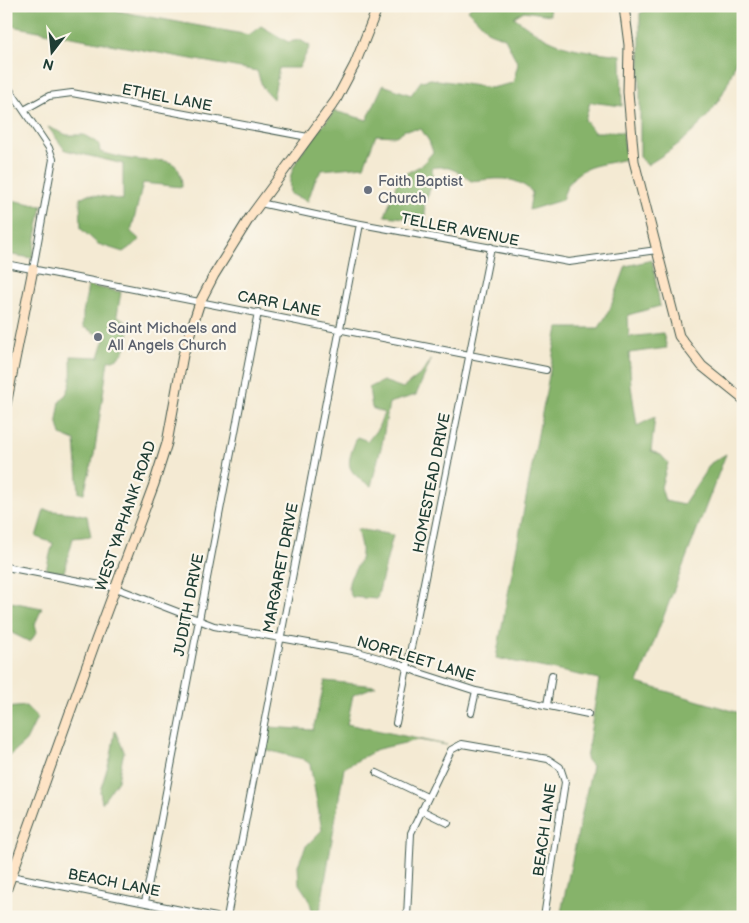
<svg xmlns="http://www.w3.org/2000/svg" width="749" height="923" font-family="'Balsamiq Sans',sans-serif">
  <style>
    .forest { fill: #86b36b; stroke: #527850 }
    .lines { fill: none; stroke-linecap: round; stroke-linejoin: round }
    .street-casing { stroke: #3f574c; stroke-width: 8 }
    .secondary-casing { stroke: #3f574c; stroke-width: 11 }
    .street { stroke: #fff; stroke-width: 6 }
    .secondary { stroke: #fee4c6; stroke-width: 9 }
    .worship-dot { fill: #6b7280; stroke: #fbf7ec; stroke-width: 2 }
    .labels { text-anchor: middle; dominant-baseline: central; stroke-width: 4.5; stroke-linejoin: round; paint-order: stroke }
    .street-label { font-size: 15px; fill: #1f3d34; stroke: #fbf7ec }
    .worship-label { font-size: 15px; fill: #5b616d; stroke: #fbf7ec; text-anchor: start }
  </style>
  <rect width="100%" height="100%" fill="#fbf7ec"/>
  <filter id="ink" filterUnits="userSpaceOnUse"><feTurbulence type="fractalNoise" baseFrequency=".02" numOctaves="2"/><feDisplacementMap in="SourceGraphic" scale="10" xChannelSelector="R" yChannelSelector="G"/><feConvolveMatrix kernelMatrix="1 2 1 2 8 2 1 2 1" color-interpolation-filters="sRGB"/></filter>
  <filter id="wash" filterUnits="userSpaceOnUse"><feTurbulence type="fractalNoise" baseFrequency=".0096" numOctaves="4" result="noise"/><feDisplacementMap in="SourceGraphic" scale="20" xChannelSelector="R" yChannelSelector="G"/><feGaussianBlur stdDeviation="1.12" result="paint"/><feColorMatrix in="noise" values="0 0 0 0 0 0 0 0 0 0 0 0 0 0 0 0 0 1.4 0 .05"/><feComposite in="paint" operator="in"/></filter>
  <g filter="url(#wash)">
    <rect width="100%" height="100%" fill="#f4ead3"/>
    <path class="forest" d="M6,6H90L249,35L261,26L288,42L300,40L310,46L299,68H279L273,99L263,88L257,71L6,25Z
      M471,6H549L550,15L524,11L514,17C555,49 572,49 621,55L622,106L590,102L585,120L594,132H623L626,159C594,167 572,164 562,200L529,210L532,192C514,174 495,179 471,181C459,172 448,164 432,168L433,182L424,204L426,220L385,216L399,177L422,165L433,152L429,141L421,129L405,130L396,136L376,135L364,166L322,170L315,180L308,201L290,194C285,162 316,136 334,111L367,120L383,85L411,95L421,81L431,79L491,88L513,83L518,64L505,38L489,32L468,10Z
      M657,6H743V59L736,60C722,110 691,139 647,165L640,157V13Z
      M48,127L67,135H84L99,144L100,152C112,155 125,159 138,160C162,162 181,154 182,187L143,183L131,232L140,240L123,252L98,244L81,229L80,198L88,194L123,200V164L65,150Z
      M6,199L42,206L32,258L6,254L12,225L6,224Z
      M652,260L660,306L628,315L629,337L663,333L667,348L629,353L631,386L637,426L655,417L651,451L661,455L668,463L661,487L665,501L683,505L711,463L726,454L638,683L743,714V917H560L592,766L586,759L599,679L496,658L558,328H599L610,309L626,266Z
      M88,286L121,292L117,315L130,325C126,343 128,358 108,361L94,455L84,493H79L75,441L61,435L57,420L60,401C74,389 71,373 71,356L99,357L105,338L83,327V313Z
      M431,360L416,395L389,403L382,444L371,486C344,469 346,466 357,437L368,441L378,428L384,413L372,408L369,388L383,381L403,388L422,373Z
      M44,510L74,513L87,516L91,536L73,538L64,572L46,570L53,543L36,537Z
      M357,529L393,535L377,599L352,597C341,579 361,569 361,553C362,546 358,536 357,529Z
      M6,601L42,608L35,624L37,632L30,642L12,633L6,620Z
      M325,681L376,686L353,695L347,724L447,745L418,740L378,749L344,768L319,917H314L309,899L299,884L298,865L306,846L322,830L310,764L303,759L263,749L269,727L313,730Z
      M26,706L37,718L26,741L6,759V708Z
      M115,731L124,751L118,780L102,803L100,791L111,756Z"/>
  </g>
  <g filter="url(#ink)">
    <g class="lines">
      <defs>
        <path id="street" d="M6,84L49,148L53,159L33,269
          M24,110L49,96L72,93L308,137
          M260,203L339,220L569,262L657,250
          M6,264L546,370
          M6,567L116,588L214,626L358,652L399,664L420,673L476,691L588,714
          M547,705L552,675
          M471,713L476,691
          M396,723L491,247
          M377,773L427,797
          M421,810L448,823
          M6,875L216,917
          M145,902L258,312
          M227,917L360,224
          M407,917L411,833L451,750L462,744L548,759L560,767L565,782L544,917"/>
        <path id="secondary" d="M624,6L629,45L628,92L634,161L679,336L702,366L743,399
          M6,405L33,269
          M6,891L96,640L154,484L167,443L183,355L200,302L214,275L250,217L336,100L355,64L378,6"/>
      </defs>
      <use href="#street" class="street-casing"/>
      <use href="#secondary" class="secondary-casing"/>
      <use href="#street" class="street"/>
      <use href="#secondary" class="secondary"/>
    </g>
  </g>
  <g class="worship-dot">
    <circle cx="368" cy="190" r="5"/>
    <circle cx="98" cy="337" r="5"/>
  </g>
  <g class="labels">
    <g class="street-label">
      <text transform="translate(167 98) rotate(11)">ETHEL LANE</text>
      <text transform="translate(460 230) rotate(11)">TELLER AVENUE</text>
      <text transform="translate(279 304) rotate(11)">CARR LANE</text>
      <text transform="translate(432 483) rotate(-79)">HOMESTEAD DRIVE</text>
      <text transform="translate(126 516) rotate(-71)">WEST YAPHANK ROAD</text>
      <text transform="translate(281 568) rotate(-79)">MARGARET DRIVE</text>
      <text transform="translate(189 605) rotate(-79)">JUDITH DRIVE</text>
      <text transform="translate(416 659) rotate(17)">NORFLEET LANE</text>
      <text transform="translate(545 830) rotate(-82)">BEACH LANE</text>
      <text transform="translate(114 883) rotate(11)">BEACH LANE</text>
    </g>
    <g class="worship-label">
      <text x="378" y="181">Faith Baptist<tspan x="378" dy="17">Church</tspan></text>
      <text x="108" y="328">Saint Michaels and<tspan x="108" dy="17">All Angels Church</tspan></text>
    </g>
  </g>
  <rect width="749" height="923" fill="none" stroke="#fbf7ec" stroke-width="25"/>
  <g transform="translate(52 52) rotate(196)" stroke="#fbf7ec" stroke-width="4" paint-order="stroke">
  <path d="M0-4L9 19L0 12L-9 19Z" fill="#1f3d34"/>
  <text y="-8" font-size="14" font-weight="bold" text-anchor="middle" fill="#1f3d34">N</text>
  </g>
</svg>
